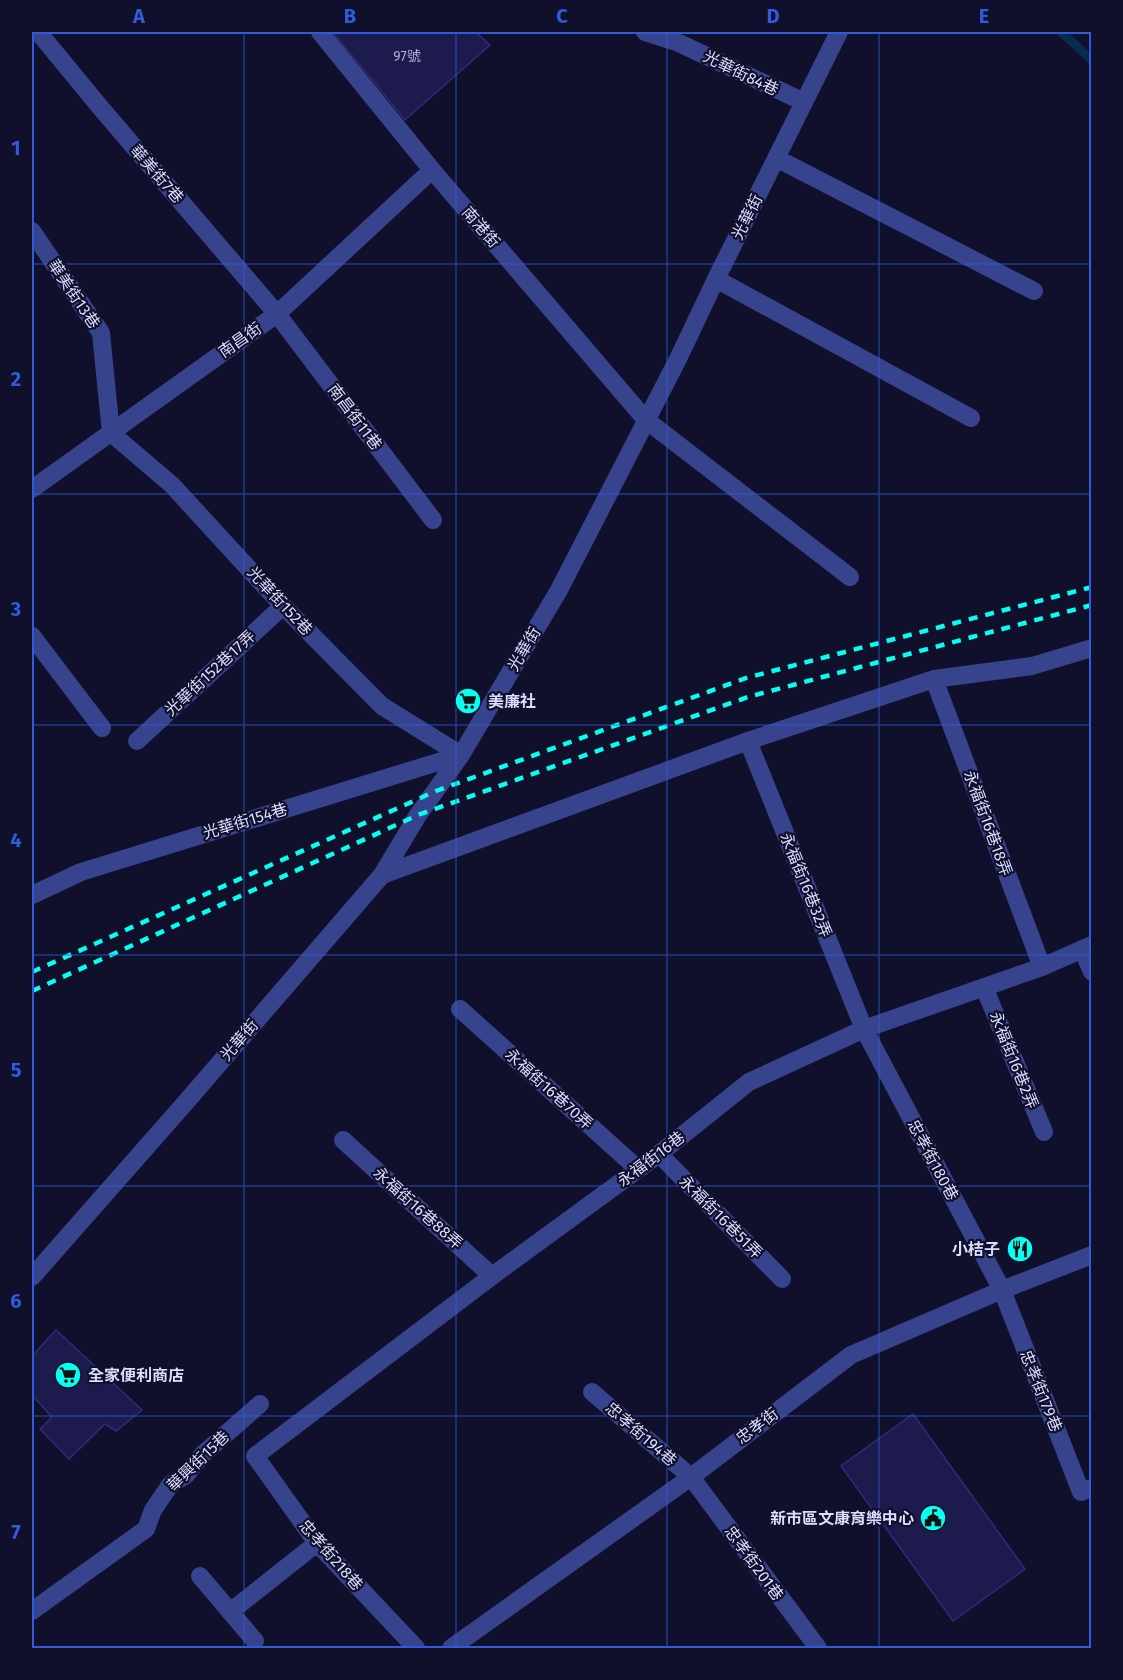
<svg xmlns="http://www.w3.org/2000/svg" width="1123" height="1680" font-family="'Fira Sans','Noto Sans TC',sans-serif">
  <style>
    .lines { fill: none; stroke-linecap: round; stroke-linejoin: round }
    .stream { stroke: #082c4d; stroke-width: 9 }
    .building { fill: #1d1b4e; stroke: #2f2b7b; stroke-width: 1.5 }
    .minor { stroke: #38438d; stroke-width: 18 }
    .rail { stroke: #07fff0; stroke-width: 4.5; stroke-dasharray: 9 8; stroke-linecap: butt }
    .grid { fill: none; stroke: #305cdc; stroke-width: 1.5; stroke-opacity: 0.55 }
    .labels { text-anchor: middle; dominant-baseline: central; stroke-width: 4.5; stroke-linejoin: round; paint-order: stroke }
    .number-label { font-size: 14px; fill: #acacd3 }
    .street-label { font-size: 16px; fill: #dbdcff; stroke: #10102c }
    .poi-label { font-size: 16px; font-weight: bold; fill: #dbdcff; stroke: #10102c; text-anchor: start }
    .neatline { fill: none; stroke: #305cdc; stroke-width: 2 }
    .grid-label { font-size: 20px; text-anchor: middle; font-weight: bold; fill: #305cdc }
  </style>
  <rect width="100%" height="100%" fill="#10102c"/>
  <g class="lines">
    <path class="stream" d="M1061,32L1092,60"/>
  </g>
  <path class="building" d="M333,32H476L490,45L405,120Z
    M56,1330L142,1410L116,1431L105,1424L69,1459L40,1429L52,1417L32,1395V1356Z
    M913,1414L1025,1569L953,1621L841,1466Z"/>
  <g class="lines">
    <path class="minor" d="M320,32L432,170L646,420L850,577
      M645,32L679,43L804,102
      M39,33L100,107L277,314L433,520
      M776,158L1034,291
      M32,231L101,333L111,433L172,485L283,606L382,706L461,755
      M716,279L971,418
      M32,489L277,314L432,170
      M32,636L102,728
      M934,679L1042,967
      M137,741L283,606
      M748,741L864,1029L1002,1290L1081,1492L1092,1488
      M382,875L748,741L934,679L1032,666L1092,648
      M32,895L81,872L461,755
      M1082,949L1092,972
      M984,987L1044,1132
      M460,1009L638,1169
      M343,1140L492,1276
      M659,1154L782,1279
      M32,1277L186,1102L382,875L418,815L461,755L559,590L678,359L716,279L839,32
      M592,1392L691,1477L818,1648
      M200,1576L255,1641
      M32,1611L146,1529L153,1510L170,1485L186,1475L202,1455L260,1404
      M230,1612L317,1543
      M416,1648L317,1543L255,1456L492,1276L659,1154L749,1082L864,1029L1042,967L1092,945
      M451,1648L691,1477L851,1355L1002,1290L1092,1255"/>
    <path class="rail" d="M32,972L436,791L746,678L1092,587
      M32,991L418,815L748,697L1092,605"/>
  </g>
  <path class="grid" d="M244,32V1648M456,32V1648M667,32V1648M879,32V1648M32,264H1092M32,494H1092M32,725H1092M32,955H1092M32,1186H1092M32,1416H1092"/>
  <defs>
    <symbol id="supermarket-disc" viewBox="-11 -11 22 22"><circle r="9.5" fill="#07fff0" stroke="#10102c"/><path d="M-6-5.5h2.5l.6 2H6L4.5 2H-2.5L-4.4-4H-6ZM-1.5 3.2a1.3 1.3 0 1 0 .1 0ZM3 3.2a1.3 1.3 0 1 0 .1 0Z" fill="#111"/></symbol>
    <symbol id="restaurant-disc" viewBox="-11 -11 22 22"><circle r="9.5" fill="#07fff0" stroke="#10102c"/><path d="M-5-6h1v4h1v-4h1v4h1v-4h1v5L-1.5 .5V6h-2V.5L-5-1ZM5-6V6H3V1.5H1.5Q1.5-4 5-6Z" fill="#111"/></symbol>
    <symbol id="civic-disc" viewBox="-11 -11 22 22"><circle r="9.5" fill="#07fff0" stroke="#10102c"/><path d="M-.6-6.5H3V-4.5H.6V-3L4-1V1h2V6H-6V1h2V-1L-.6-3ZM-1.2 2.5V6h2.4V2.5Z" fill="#111"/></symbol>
  </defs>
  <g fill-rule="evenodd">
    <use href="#supermarket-disc" x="453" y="686" width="30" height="30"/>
    <use href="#restaurant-disc" x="1005" y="1234" width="30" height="30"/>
    <use href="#supermarket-disc" x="53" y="1360" width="30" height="30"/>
    <use href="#civic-disc" x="918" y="1503" width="30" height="30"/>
  </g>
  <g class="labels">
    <g class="number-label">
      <text x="407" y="56">97號</text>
    </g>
    <g class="street-label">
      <text transform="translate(741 73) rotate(26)">光華街84巷</text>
      <text transform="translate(157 174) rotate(49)">華美街7巷</text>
      <text transform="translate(747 217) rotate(-63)">光華街</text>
      <text transform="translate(481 227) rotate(49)">南港街</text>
      <text transform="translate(74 294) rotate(56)">華美街13巷</text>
      <text transform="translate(240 340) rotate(-35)">南昌街</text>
      <text transform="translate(355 417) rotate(53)">南昌街11巷</text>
      <text transform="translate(280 601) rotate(47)">光華街152巷</text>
      <text transform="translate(524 649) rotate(-59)">光華街</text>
      <text transform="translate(210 673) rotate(-43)">光華街152巷17弄</text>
      <text transform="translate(245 821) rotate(-17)">光華街154巷</text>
      <text transform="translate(988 823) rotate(70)">永福街16巷18弄</text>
      <text transform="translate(806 885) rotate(68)">永福街16巷32弄</text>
      <text transform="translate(239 1040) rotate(-49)">光華街</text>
      <text transform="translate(1014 1060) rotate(68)">永福街16巷2弄</text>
      <text transform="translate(549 1089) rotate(42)">永福街16巷70弄</text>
      <text transform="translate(651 1159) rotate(-37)">永福街16巷</text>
      <text transform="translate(933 1160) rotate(62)">忠孝街180巷</text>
      <text transform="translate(418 1208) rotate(42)">永福街16巷88弄</text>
      <text transform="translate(721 1217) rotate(45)">永福街16巷51弄</text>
      <text transform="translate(1041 1391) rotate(68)">忠孝街179巷</text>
      <text transform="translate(757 1426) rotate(-37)">忠孝街</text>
      <text transform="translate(641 1434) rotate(41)">忠孝街194巷</text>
      <text transform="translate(198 1461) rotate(-44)">華興街15巷</text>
      <text transform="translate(331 1555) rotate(49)">忠孝街218巷</text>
      <text transform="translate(754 1563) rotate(54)">忠孝街201巷</text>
    </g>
    <g class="poi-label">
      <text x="488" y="701">美廉社</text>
      <text x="1000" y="1249" text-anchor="end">小桔子</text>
      <text x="88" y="1375">全家便利商店</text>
      <text x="914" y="1518" text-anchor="end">新市區文康育樂中心</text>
    </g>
  </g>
  <rect width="1123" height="1680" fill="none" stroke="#10102c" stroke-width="66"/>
  <rect x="33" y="33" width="1057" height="1614" class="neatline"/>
  <g class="grid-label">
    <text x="139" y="23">A</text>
    <text x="350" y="23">B</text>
    <text x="562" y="23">C</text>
    <text x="773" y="23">D</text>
    <text x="984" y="23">E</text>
    <text x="16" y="155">1</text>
    <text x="16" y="386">2</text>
    <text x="16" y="616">3</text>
    <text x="16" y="847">4</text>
    <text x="16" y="1077">5</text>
    <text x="16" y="1308">6</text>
    <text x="16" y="1539">7</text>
  </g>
</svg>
